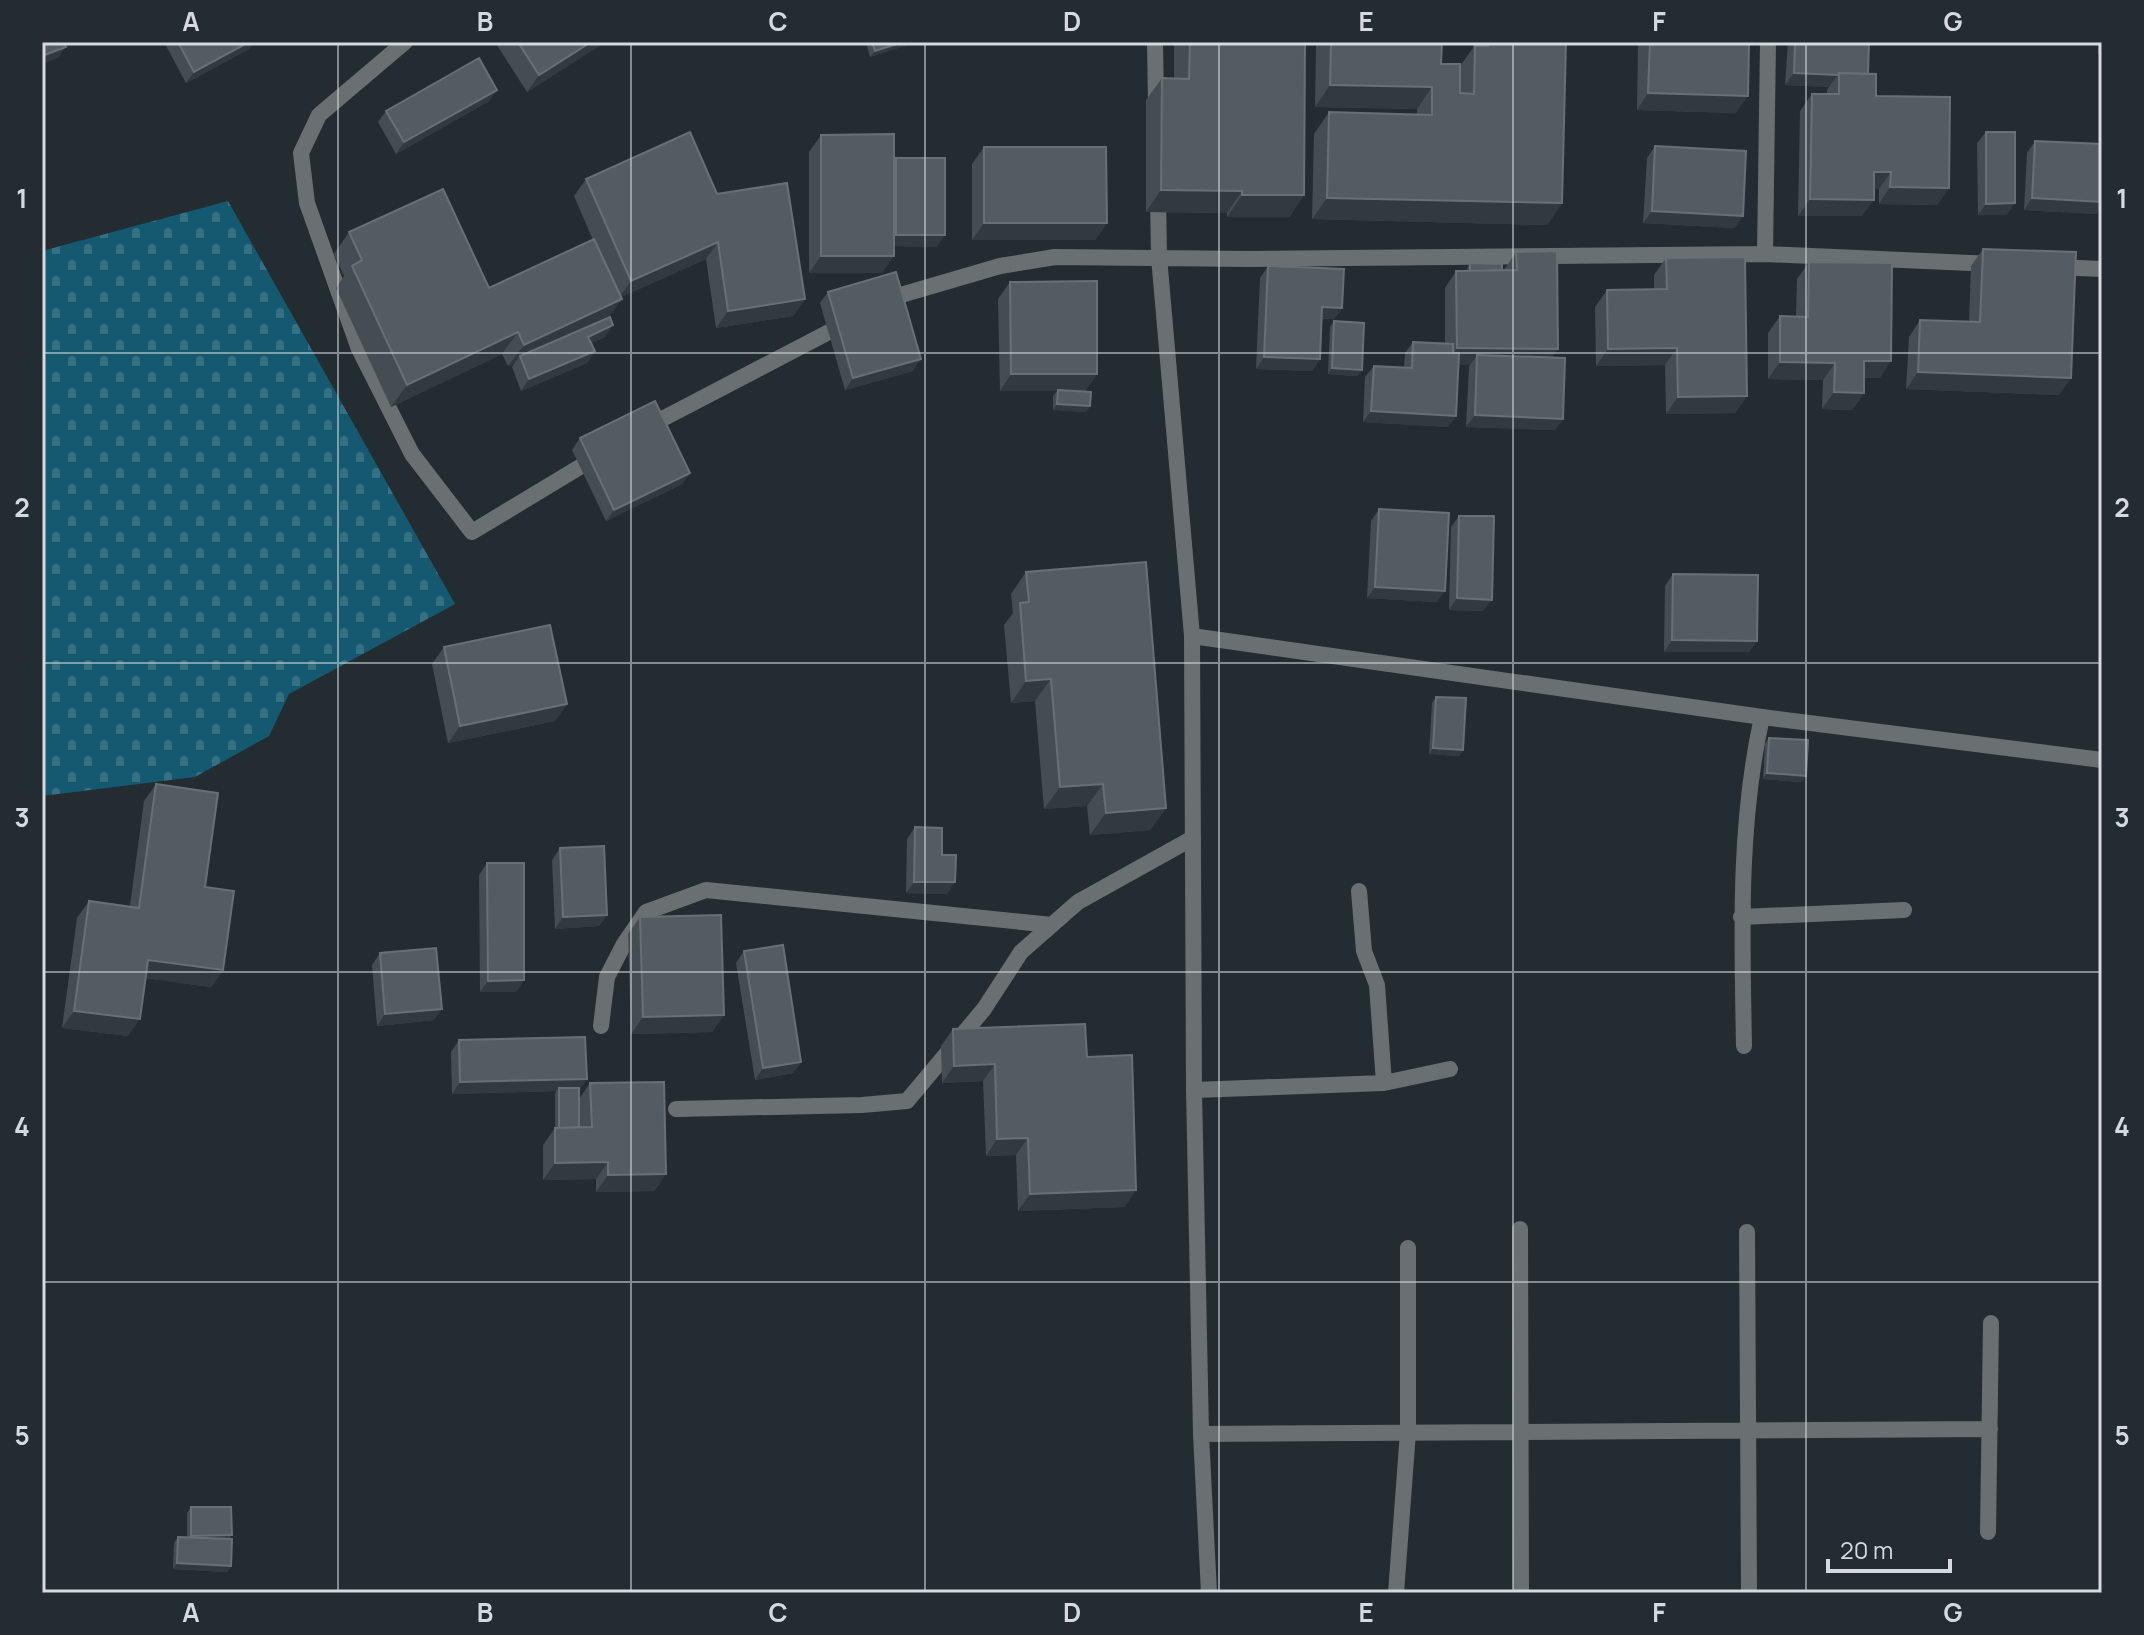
<svg xmlns="http://www.w3.org/2000/svg" width="2144" height="1635" font-family="Manrope,sans-serif">
  <style>
    .cemetery { fill: url(#cemetery-stones) }
    .lines { fill: none; stroke-linecap: round; stroke-linejoin: round }
    .service { stroke: #6a6f72; stroke-width: 16 }
    .minor { stroke: #6a6f72; stroke-width: 16 }
    .wall { fill: #444e52 }
    .shaded-wall { fill: #303a3f }
    .building { fill: #535d61; stroke: #687075; stroke-width: 2 }
    .grid { fill: none; stroke: #d4dadd; stroke-width: 2; stroke-opacity: 0.55 }
    .neatline { fill: none; stroke: #d4dadd; stroke-width: 3 }
    .grid-label { font-size: 26px; text-anchor: middle; font-weight: bold; fill: #d4dadd }
  </style>
  <defs>
    <pattern id="cemetery-stones" width="16" height="16" patternUnits="userSpaceOnUse" patternTransform="scale(2)"><rect width="16" height="16" fill="#155970"/><path d="M2 7V4a2 2 0 0 1 4 0v3zM10 15v-3a2 2 0 0 1 4 0v3z" fill="#367084"/></pattern>
  </defs>
  <rect width="100%" height="100%" fill="#232d31"/>
  <path class="cemetery" d="M228,201L455,604L289,694L269,736L195,777L42,796V251Z"/>
  <g class="lines">
    <path class="service" d="M1359,891L1364,951L1377,985L1384,1083
      M1741,917L1904,910
      M601,1026L607,977L624,944L646,912L706,890L1052,925
      M1744,1046C1742,935 1738,825 1762,717
      M1194,1090L1384,1083L1450,1069
      M676,1109L862,1105L907,1101L984,1009L1021,952L1078,902L1193,838
      M1396,1593L1408,1432V1248"/>
    <path class="minor" d="M405,42L319,115L301,153L307,203L359,349L412,454L472,532L598,456
      M1155,42L1156,105
      M1158,192L1159,257L1192,636L1194,1090L1201,1434L1209,1593
      M1765,254L1768,42
      M2056,267L2102,269
      M883,304L901,295L1000,266L1055,257L1251,259L1765,254L1993,264
      M645,428L848,322
      M1192,636L1762,717L2102,760
      M1520,1229L1521,1593
      M1747,1232L1749,1593
      M1201,1434L1990,1429
      M1988,1532L1991,1323"/>
  </g>
  <path class="wall" d="M164,42H254L249,49L186,83Z
    M495,42H602L599,46L527,92Z
    M866,42H916L870,57Z
    M1174,42H1280L1304,195L1289,217H1227V213L1146,212V100L1162,78L1174,79Z
    M1319,42H1442L1441,64L1460,66L1473,48V42H1566L1562,203L1547,225L1312,219L1314,134L1329,112L1417,114V109L1315,107L1316,46Z
    M1638,42H1749L1736,113L1637,110Z
    M1788,42H1869L1868,74L1876,96L1949,188L1937,205L1879,204V189H1874L1862,216H1798L1800,111L1812,94H1827V90L1829,87L1785,85Z
    M2098,42H2102V55H2098Z
    M497,90L489,101L396,154L378,122L386,111Z
    M1986,132L2007,215H1978L1977,143Z
    M821,135L894,160L896,158L937,247L894,246L882,273H809V152Z
    M2035,141L2102,144V205L2096,214L2024,210L2027,153Z
    M1655,146L1735,228L1643,223L1647,158Z
    M984,147L1107,223L1095,240H972V164Z
    M586,179L717,194L805,299L793,316L716,328L706,259L621,297L622,299L608,317L605,337L591,343L595,351L587,363L521,391L512,367L514,364L508,366L502,354L391,407L336,288L344,276L334,254L349,232L489,288L593,240L574,196Z
    M1983,249L2059,395L1906,389L1909,337L1920,320L1969,322L1971,266Z
    M1516,252L1552,358L1563,419L1555,430L1466,427L1469,367L1470,365H1458L1448,427L1363,422L1365,377L1374,366L1404,367L1405,353L1413,342L1445,343V288L1456,271H1466L1470,263L1504,270Z
    M1666,258L1747,396L1735,413L1666,414L1665,365L1596,366L1595,307L1607,290L1654,289V275Z
    M1809,262L1880,378H1864V393L1852,410L1822,409L1823,380L1768,379V333L1780,316L1796,317L1797,279Z
    M1268,266L1342,308L1334,319H1321L1320,359L1312,371L1256,369L1260,278Z
    M1010,282L1097,374L1085,391L1090,406L1086,412L1053,410V396L1057,391H1000L998,299Z
    M828,292L913,371L845,390L820,303Z
    M1334,321L1362,370L1357,376L1328,374L1330,327Z
    M580,438L690,473L682,484L606,521L572,450Z
    M1379,509L1437,602L1367,598L1371,521Z
    M1459,516L1483,611L1449,610L1451,527Z
    M1026,572L1166,808L1150,830L1090,835L1087,806L1044,809L1035,701L1011,703L1004,625L1013,613L1011,594Z
    M1673,574L1757,641L1749,652H1664L1665,586Z
    M444,647L567,704L555,721L448,743L432,664Z
    M1436,697L1463,750L1459,756L1429,754L1432,703Z
    M1769,738L1802,782L1763,779L1765,744Z
    M156,784L205,887L223,970L211,987L145,978L128,1036L62,1028L77,918L89,901L130,906L144,801Z
    M915,827L942,855L947,894L906,893L907,839Z
    M560,848L607,915L599,926L555,929L552,860Z
    M487,863L524,980L516,992H480L479,875Z
    M640,917L724,1015L712,1032L631,1034L628,934Z
    M744,951L801,1062L793,1073L755,1080L736,963Z
    M380,953L434,1020L377,1026L372,965Z
    M953,1029L1087,1057L1136,1190L1124,1207L1018,1211L1016,1155L986,1156L983,1081L942,1083L941,1046Z
    M459,1040L579,1090V1099L590,1083L666,1174L654,1191L596,1192V1179L543,1180V1145L555,1128V1094L556,1091L452,1094L451,1052Z
    M191,1507L232,1535L229,1539L231,1566L227,1572L173,1569L174,1543L178,1537H187V1513Z"/>
  <path class="shaded-wall" d="M249,42H254L249,49L186,83L194,72Z
    M591,42H602L599,46L527,92L539,75Z
    M903,42H916L870,57L875,51Z
    M66,47L58,58L42,64V56Z
    M1794,73L1838,75L1829,87L1785,85Z
    M1330,85L1432,87L1417,109L1315,107Z
    M497,90L489,101L396,154L404,142Z
    M1648,93L1748,96L1736,113L1637,110Z
    M1874,172H1891L1879,189H1863Z
    M1890,187L1949,188L1937,205L1879,204Z
    M1161,190L1242,191L1227,213L1146,212Z
    M1242,195H1304L1289,217H1227Z
    M1327,198L1562,203L1547,225L1312,219Z
    M2032,198L2102,202V205L2096,214L2024,210Z
    M1810,199L1874,200L1862,216H1798Z
    M2015,203L2007,215H1978L1986,204Z
    M1652,211L1743,216L1735,228L1643,223Z
    M984,223H1107L1095,240H972Z
    M896,235H945L937,247L887,246Z
    M718,242L706,259L619,298L631,281Z
    M821,256H894L882,273H809Z
    M622,299L606,321L520,356L514,364L508,366L524,345Z
    M805,299L793,316L716,328L728,311Z
    M1322,307L1342,308L1334,319L1314,318Z
    M613,325L605,337L580,348L588,337Z
    M518,332L502,354L391,407L407,385Z
    M1457,348L1558,349L1546,366L1477,355L1470,365H1445Z
    M1677,348L1665,365L1596,366L1608,349Z
    M595,351L587,363L521,391L529,379Z
    M1264,357L1320,359L1312,371L1256,369Z
    M921,359L913,371L845,390L853,378Z
    M1864,361H1891L1880,378H1853Z
    M1780,362L1835,363L1823,380L1768,379Z
    M1332,368L1362,370L1357,376L1328,374Z
    M1918,372L2071,378L2059,395L1906,389Z
    M1011,374H1097L1085,391H1000Z
    M1834,392L1864,393L1852,410L1822,409Z
    M1747,396L1735,413L1666,414L1678,397Z
    M1057,404L1090,406L1086,412L1053,410Z
    M1371,411L1456,416L1448,427L1363,422Z
    M1475,415L1563,419L1555,430L1466,427Z
    M690,473L682,484L606,521L614,510Z
    M1375,587L1445,591L1437,602L1367,598Z
    M1457,598L1492,600L1483,611L1449,610Z
    M1672,640L1757,641L1749,652H1664Z
    M1051,679L1035,701L1011,703L1026,681Z
    M567,704L555,721L448,743L460,726Z
    M1433,748L1463,750L1459,756L1429,754Z
    M1767,773L1806,776L1802,782L1763,779Z
    M1103,784L1087,806L1044,809L1060,787Z
    M1166,808L1150,830L1090,835L1106,813Z
    M914,882H955L947,894L906,893Z
    M607,915L599,926L555,929L563,917Z
    M148,960L223,970L211,987L136,977Z
    M524,980L516,992H480L488,981Z
    M442,1009L434,1020L377,1026L385,1014Z
    M74,1011L140,1019L128,1036L62,1028Z
    M724,1015L712,1032L631,1034L643,1017Z
    M801,1062L793,1073L755,1080L763,1068Z
    M995,1064L983,1081L942,1083L954,1066Z
    M587,1079L579,1091L559,1088L556,1091L452,1094L460,1082Z
    M1028,1138L1016,1155L986,1156L997,1139Z
    M608,1162L596,1179L543,1180L555,1163Z
    M666,1174L654,1191L596,1192L608,1175Z
    M1136,1190L1124,1207L1018,1211L1030,1194Z
    M232,1535L228,1541H187L191,1536Z
    M177,1563L231,1566L227,1572L173,1569Z"/>
  <path class="building" d="M42,42H64L66,47L42,56Z
    M178,42H249L194,72Z
    M518,42H591L539,75Z
    M872,42H903L875,51Z
    M1190,42L1305,43L1304,195H1242V191L1161,190L1162,78L1189,79Z
    M1331,42H1442L1441,64H1460V93L1474,94L1475,46H1488V42H1566L1562,203L1327,198L1329,112L1432,115V87L1330,85Z
    M1650,42H1749L1748,96L1648,93Z
    M1795,42H1869L1868,74L1839,73L1838,75L1794,73Z
    M479,58L497,90L404,142L386,111Z
    M1839,73L1876,74V96L1950,97L1949,188L1890,187L1891,172H1874V200L1810,199L1812,94H1839Z
    M690,132L717,194L787,183L805,299L728,311L718,242L631,281L586,179Z
    M1986,132H2015V203L1986,204Z
    M894,134V256H821V135Z
    M2035,141L2102,144V202L2032,198Z
    M1655,146L1746,151L1743,216L1652,211Z
    M984,147H1106L1107,223H984Z
    M896,158H945V235H896Z
    M443,189L489,288L594,239L622,299L524,345L518,332L407,385L352,266L362,260L349,232Z
    M1983,249L2076,252L2071,378L1918,372L1920,320L1980,322Z
    M1557,251L1558,349L1457,348L1456,271L1517,270L1516,252Z
    M1745,257L1747,396L1678,397L1677,348L1608,349L1607,290L1667,289L1666,258Z
    M1809,262L1892,263L1891,361H1864V393L1834,392L1835,363L1780,362V316L1808,317Z
    M1470,263L1502,264V270L1470,271Z
    M1268,266L1344,269L1342,308L1322,307L1320,359L1264,357Z
    M896,272L921,359L853,378L828,292Z
    M1097,281V374H1011L1010,282Z
    M610,317L613,325L588,337L595,351L529,379L520,356Z
    M1334,321L1364,323L1362,370L1332,368Z
    M1413,342L1453,344V353H1459L1456,416L1371,411L1374,366L1412,368Z
    M1477,355L1565,358L1563,419L1475,415Z
    M1058,390L1091,392L1090,406L1057,404Z
    M655,401L690,473L614,510L580,438Z
    M1379,509L1449,513L1445,591L1375,587Z
    M1459,516H1494L1492,600L1457,598Z
    M1146,562L1166,808L1106,813L1103,784L1060,787L1051,679L1026,681L1020,603L1029,602L1026,572Z
    M1673,574L1758,575L1757,641L1672,640Z
    M550,625L567,704L460,726L444,647Z
    M1436,697L1466,698L1463,750L1433,748Z
    M1769,738L1808,740L1806,776L1767,773Z
    M156,784L218,793L205,887L234,891L223,970L148,960L140,1019L74,1011L89,901L139,908Z
    M915,827L942,828V855H956L955,882H914Z
    M604,846L607,915L563,917L560,848Z
    M487,863H524V980L488,981Z
    M721,915L724,1015L643,1017L640,917Z
    M783,945L801,1062L763,1068L744,951Z
    M436,948L442,1009L385,1014L380,953Z
    M1085,1024L1087,1057L1132,1055L1136,1190L1030,1194L1028,1138L997,1139L995,1064L954,1066L953,1029Z
    M585,1037L587,1079L460,1082L459,1040Z
    M664,1082L666,1174L608,1175V1162L555,1163V1128L592,1127L590,1083Z
    M559,1088H579V1127L559,1128Z
    M191,1507H231L232,1535L191,1536Z
    M178,1537L232,1539L231,1566L177,1563Z"/>
  <path class="grid" d="M338,42V1593M631,42V1593M925,42V1593M1219,42V1593M1513,42V1593M1806,42V1593M42,353H2102M42,663H2102M42,972H2102M42,1282H2102"/>
  <rect width="2144" height="1635" fill="none" stroke="#232d31" stroke-width="88"/>
  <path d="M1828 1559v12h122v-12" fill="none" stroke="#d4dadd" stroke-width="4"/>
  <text x="1840" y="1559" font-size="24" fill="#d4dadd" stroke="#232d31" stroke-width="6" paint-order="stroke">20 m</text>
  <rect x="44" y="44" width="2056" height="1547" class="neatline"/>
  <g class="grid-label">
    <text x="191" y="31">A</text>
    <text x="485" y="31">B</text>
    <text x="778" y="31">C</text>
    <text x="1072" y="31">D</text>
    <text x="1366" y="31">E</text>
    <text x="1659" y="31">F</text>
    <text x="1953" y="31">G</text>
    <text x="22" y="208">1</text>
    <text x="2122" y="208">1</text>
    <text x="22" y="517">2</text>
    <text x="2122" y="517">2</text>
    <text x="22" y="827">3</text>
    <text x="2122" y="827">3</text>
    <text x="22" y="1136">4</text>
    <text x="2122" y="1136">4</text>
    <text x="22" y="1445">5</text>
    <text x="2122" y="1445">5</text>
    <text x="191" y="1622">A</text>
    <text x="485" y="1622">B</text>
    <text x="778" y="1622">C</text>
    <text x="1072" y="1622">D</text>
    <text x="1366" y="1622">E</text>
    <text x="1659" y="1622">F</text>
    <text x="1953" y="1622">G</text>
  </g>
</svg>
